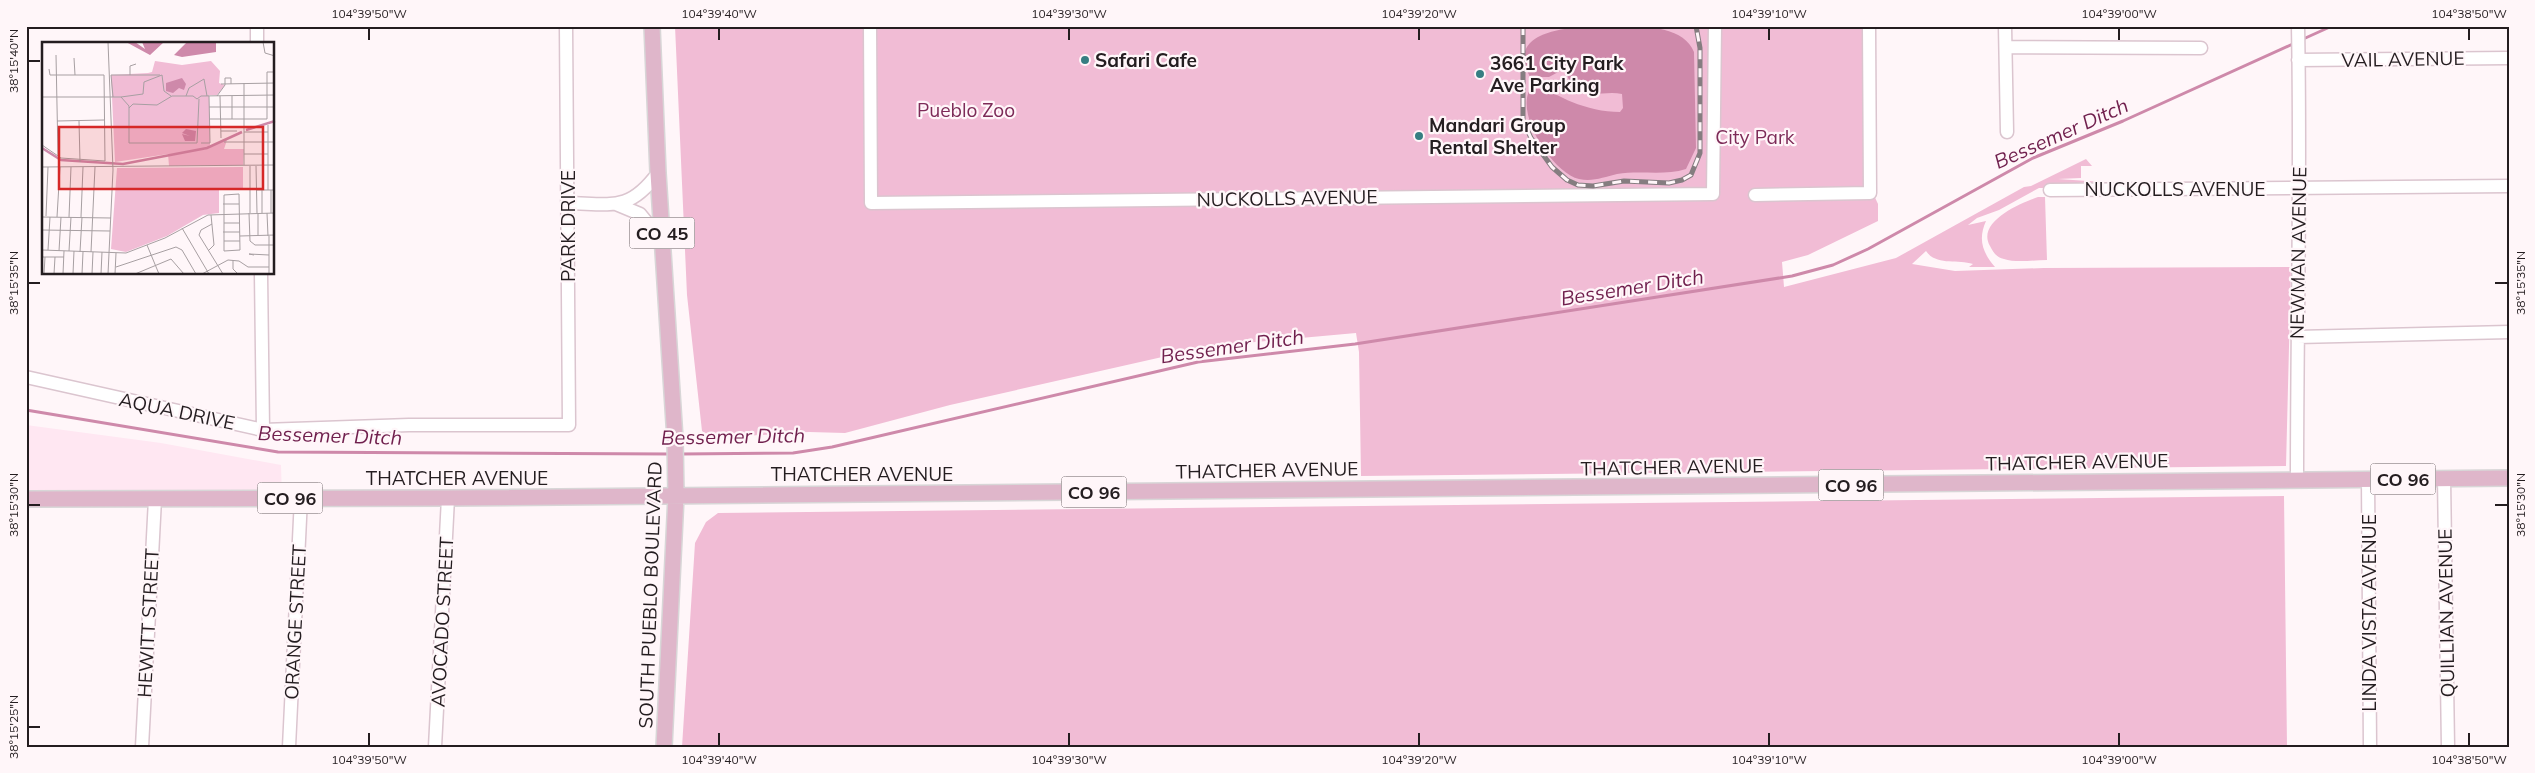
<svg xmlns="http://www.w3.org/2000/svg" width="2535" height="773" font-family="Mulish,sans-serif">
  <style>
    .built { fill: #ffe7f2 }
    .green { fill: #f1bcd5 }
    .water { fill: #ce89aa }
    .lines { fill: none; stroke-linecap: round; stroke-linejoin: round }
    .stream { stroke: #ce89aa; stroke-width: 3 }
    .minor-casing { stroke: #dbc5cf; stroke-width: 15 }
    .major-casing { stroke: #d8d6d7; stroke-width: 18 }
    .minor { stroke: #fff; stroke-width: 12 }
    .major { stroke: #dfb6ca; stroke-width: 15 }
    .rail-casing { stroke: #857d80; stroke-width: 5 }
    .rail { stroke: #fff6f9; stroke-width: 3; stroke-dasharray: 9; stroke-linecap: butt }
    .ticks { fill: none; stroke: #241d20; stroke-width: 2 }
    .poi-dot { fill: #367e82; stroke: #fff6f9; stroke-width: 2 }
    .labels { text-anchor: middle; dominant-baseline: central; stroke-width: 4.5; stroke-linejoin: round; paint-order: stroke }
    .shield { fill: #fff6f9; stroke: #665e61; stroke-width: 1 }
    .shield-label { font-size: 18px; font-weight: bold; fill: #241d20 }
    .street-label { font-size: 19px; fill: #241d20; stroke: #fff6f9 }
    .poi-label { font-size: 19px; font-weight: bold; fill: #241d20; stroke: #fff6f9; text-anchor: start }
    .park-label { font-size: 19px; fill: #7d2b58; stroke: #fff6f9 }
    .water-label { font-size: 20px; font-style: italic; fill: #701f4d; stroke: #fff6f9 }
    .inset-river { fill: none; stroke: #ce89aa; stroke-width: 2.5 }
    .inset-road { fill: none; stroke: #a79fa2; stroke-width: 1 }
    .view { fill: #d62828; fill-opacity: 0.15; stroke: #d62828; stroke-width: 2.5 }
    .inset-edge { fill: none; stroke: #241d20; stroke-width: 2.5 }
    .neatline { fill: none; stroke: #241d20; stroke-width: 2 }
    .ticks-label { font-size: 12px; text-anchor: middle; fill: #241d20 }
  </style>
  <rect width="100%" height="100%" fill="#fff6f9"/>
  <path class="built" d="M26,425L161,443L281,465L282,498L26,499Z"/>
  <path class="green" d="M675,26H1863L1865,176L1878,204V221L1808,255L1782,262L1784,287L1896,258L2024,187L2031,186L2086,159L2092,166H2081V178L2058,179L2103,182L2048,184L2045,188H2039L1999,210L1977,218L1968,225L1986,221C1978,239 1982,252 1995,267H1969L1973,264C1957,259 1936,266 1926,251L1912,264L1955,271L2044,268L2291,267L2286,466L1361,476L1359,352L1356,333L1211,346L950,405L845,433L809,432L711,438L702,431L687,295Z
    M2038,197H2045L2047,260C2033,260 2016,263 2004,259C1997,258 1993,252 1990,246C1976,222 2020,203 2038,197Z
    M2284,496L2287,747H682L695,543L706,522L718,513Z"/>
  <path class="water" d="M1604,26C1629,26 1682,22 1694,52L1696,148L1686,169C1664,176 1640,170 1617,174C1604,177 1593,182 1579,179C1553,173 1515,115 1530,89C1544,86 1559,97 1572,102C1587,108 1603,112 1620,112L1623,108L1622,94C1606,90 1589,99 1575,89C1568,84 1570,75 1562,70L1549,77H1530C1504,28 1574,27 1604,26Z"/>
  <g class="lines">
    <path class="stream" d="M2301,40L2332,26
      M26,410L278,452L672,454
      M681,454L793,453L832,447L1198,362L1355,344L1792,276L1833,265L1868,249L2033,158L2123,121L2295,43"/>
    <defs>
      <path id="minor" d="M257,26V44
        M870,26L871,203L1713,194L1715,26
        M2005,26L2007,132
        M2006,47L2201,48
        M2298,60L2509,58
        M2050,190L2509,186
        M1755,195L1870,193L1869,26
        M568,203C612,204 629,212 658,173
        M616,204L640,214L662,241
        M261,274L263,430
        M2297,337L2509,332
        M26,377L263,430L409,425H569L566,26
        M2444,478L2448,747
        M2297,479C2297,328 2301,177 2298,26
        M2368,479L2370,747
        M142,747L155,499
        M289,747L301,498
        M435,747L448,498"/>
      <path id="major" d="M652,26L658,173L675,439L676,496L664,747
        M26,499L448,498L2509,478"/>
    </defs>
    <use href="#minor" class="minor-casing"/>
    <use href="#major" class="major-casing"/>
    <use href="#minor" class="minor"/>
    <use href="#major" class="major"/>
    <defs>
      <path id="rail" d="M1523,26V120L1531,138L1552,167L1567,180L1578,185L1593,186L1624,181L1669,183L1682,180L1691,175L1700,153V48L1696,26"/>
    </defs>
    <use href="#rail" class="rail-casing"/>
    <use href="#rail" class="rail"/>
  </g>
  <path class="ticks" d="M369,28V40M719,28V40M1069,28V40M1419,28V40M1769,28V40M2119,28V40M2469,28V40M28,61H40M28,283H40M2495,283H2508M28,505H40M2495,505H2508M28,727H40M369,733V746M719,733V746M1069,733V746M1419,733V746M1769,733V746M2119,733V746M2469,733V746"/>
  <g class="poi-dot">
    <circle cx="1085" cy="60" r="5"/>
    <circle cx="1480" cy="74" r="5"/>
    <circle cx="1419" cy="136" r="5"/>
  </g>
  <g class="labels">
    <g class="shield">
      <rect x="629.5" y="217.5" width="65" height="31" rx="4"/>
      <rect x="2370.5" y="463.5" width="65" height="31" rx="4"/>
      <rect x="1818.5" y="469.5" width="65" height="31" rx="4"/>
      <rect x="1061.5" y="476.5" width="65" height="31" rx="4"/>
      <rect x="257.5" y="482.5" width="65" height="31" rx="4"/>
    </g>
    <g class="shield-label">
      <text x="662" y="233">CO 45</text>
      <text x="2403" y="479">CO 96</text>
      <text x="1851" y="485">CO 96</text>
      <text x="1094" y="492">CO 96</text>
      <text x="290" y="498">CO 96</text>
    </g>
    <g class="street-label">
      <text transform="translate(2403 59) rotate(-1)">VAIL AVENUE</text>
      <text x="2175" y="189">NUCKOLLS AVENUE</text>
      <text transform="translate(1287 198) rotate(-1)">NUCKOLLS AVENUE</text>
      <text transform="translate(568 226) rotate(-90)">PARK DRIVE</text>
      <text transform="translate(2298 253) rotate(-89)">NEWMAN AVENUE</text>
      <text transform="translate(177 411) rotate(12)">AQUA DRIVE</text>
      <text transform="translate(2077 462) rotate(-1)">THATCHER AVENUE</text>
      <text transform="translate(1672 467) rotate(-1)">THATCHER AVENUE</text>
      <text transform="translate(1267 470) rotate(-1)">THATCHER AVENUE</text>
      <text x="862" y="474">THATCHER AVENUE</text>
      <text x="457" y="478">THATCHER AVENUE</text>
      <text transform="translate(650 595) rotate(-88)">SOUTH PUEBLO BOULEVARD</text>
      <text transform="translate(2369 613) rotate(-90)">LINDA VISTA AVENUE</text>
      <text transform="translate(2446 613) rotate(-91)">QUILLIAN AVENUE</text>
      <text transform="translate(295 622) rotate(-87)">ORANGE STREET</text>
      <text transform="translate(442 622) rotate(-87)">AVOCADO STREET</text>
      <text transform="translate(148 623) rotate(-87)">HEWITT STREET</text>
    </g>
    <g class="poi-label">
      <text x="1095" y="60">Safari Cafe</text>
      <text x="1490" y="63">3661 City Park<tspan x="1490" dy="22">Ave Parking</tspan></text>
      <text x="1429" y="125">Mandari Group<tspan x="1429" dy="22">Rental Shelter</tspan></text>
    </g>
    <g class="park-label">
      <text x="966" y="110">Pueblo Zoo</text>
      <text x="1755" y="137">City Park</text>
    </g>
    <g class="water-label">
      <text transform="translate(2061 133) rotate(-24)">Bessemer Ditch</text>
      <text transform="translate(1632 287) rotate(-9)">Bessemer Ditch</text>
      <text transform="translate(1232 346) rotate(-8)">Bessemer Ditch</text>
      <text transform="translate(330 435) rotate(2)">Bessemer Ditch</text>
      <text transform="translate(733 436) rotate(-1)">Bessemer Ditch</text>
    </g>
  </g>
  <g transform="translate(42 42)">
    <rect width="232" height="232" fill="#fff6f9"/>
    <path d="M113,19L140,23L169,19L178,29L177,41L183,43L175,53H167L168,103L161,108L185,98L182,107H202L201,123L127,124L126,112L73,120L69,33L106,31L110,30ZM201,125V147H177V171L161,173L125,194L84,210L69,207L75,126Z" fill="#f1bcd5"/>
    <path d="M84,0H93L103,7L100,0H122L108,13ZM145,0H174V10L140,15L132,13ZM140,36L144,42L142,48L137,46L131,51L124,49V41ZM144,87L154,89L153,99H143L140,92L148,94L140,91Z" fill="#ce89aa"/>
    <path class="inset-river" d="M204,88L233,79M0,106L19,118L81,122L165,106L200,90"/>
    <path class="inset-road" d="M66,0L71,128L66,232M221,0L223,11L233,14M14,13L16,114M32,16L33,33M88,33V24L94,22M202,41V123M179,42L233,41M144,54L147,46L162,37L165,54M151,54L155,57L159,54L233,53M175,54L183,43V36H189V42M178,54L179,96M190,54V77M0,55H79L87,64V101H155L157,57M71,55L69,33H118M79,55L101,52L102,40L120,33L122,49L129,54M167,65H233M87,66L91,62L115,63L130,54H151M168,77H225V30H233M15,79L62,78M37,79L38,120M226,83V148M179,89H195M202,90H226M182,100H233M159,101H168L167,54M0,103L19,116L63,119L62,33H8L7,27M202,112H226M208,124V171M214,124L215,171M0,125L233,123M215,148H233M220,148V171M229,148V171M197,152L198,208L182,209V153ZM181,162H197M207,171L208,199L213,203H233M216,171V194M225,171L226,194M4,174L6,125M0,175L69,176M15,175L18,125M27,175L29,125M39,175L41,125M182,181H198M170,182L159,188L157,193L181,232M140,186L167,232M0,188L68,189M181,190H198M198,194L233,193M227,194V232M182,199H198M105,203L117,232M0,208L84,211L123,196L166,173L233,171M6,208L8,175M17,209L19,175M27,209L29,175M166,209L172,203L169,173M38,210L40,175M49,210L53,125M212,213L207,212L227,213M0,215H22M191,218V227L196,232M74,225L134,205L140,208L154,232M2,232L3,215M12,232L13,215M21,232L22,209M31,232L32,209M40,232L41,210M50,232L51,210M59,232L60,210M73,232L74,211M93,232L129,217L142,232M160,232L186,218L197,219L206,225H227"/>
    <path class="view" d="M17,85H221V147H17Z"/>
    <rect width="232" height="232" class="inset-edge"/>
  </g>
  <rect width="2535" height="773" fill="none" stroke="#fff6f9" stroke-width="55"/>
  <rect x="28" y="28" width="2480" height="718" class="neatline"/>
  <g class="ticks-label">
    <text x="369" y="18">104°39'50"W</text>
    <text x="719" y="18">104°39'40"W</text>
    <text x="1069" y="18">104°39'30"W</text>
    <text x="1419" y="18">104°39'20"W</text>
    <text x="1769" y="18">104°39'10"W</text>
    <text x="2119" y="18">104°39'00"W</text>
    <text x="2469" y="18">104°38'50"W</text>
    <text transform="translate(14 61) rotate(-90)" y="4">38°15'40"N</text>
    <text transform="translate(14 283) rotate(-90)" y="4">38°15'35"N</text>
    <text transform="translate(2521 283) rotate(-90)" y="4">38°15'35"N</text>
    <text transform="translate(14 505) rotate(-90)" y="4">38°15'30"N</text>
    <text transform="translate(2521 505) rotate(-90)" y="4">38°15'30"N</text>
    <text transform="translate(14 727) rotate(-90)" y="4">38°15'25"N</text>
    <text x="369" y="764">104°39'50"W</text>
    <text x="719" y="764">104°39'40"W</text>
    <text x="1069" y="764">104°39'30"W</text>
    <text x="1419" y="764">104°39'20"W</text>
    <text x="1769" y="764">104°39'10"W</text>
    <text x="2119" y="764">104°39'00"W</text>
    <text x="2469" y="764">104°38'50"W</text>
  </g>
</svg>
